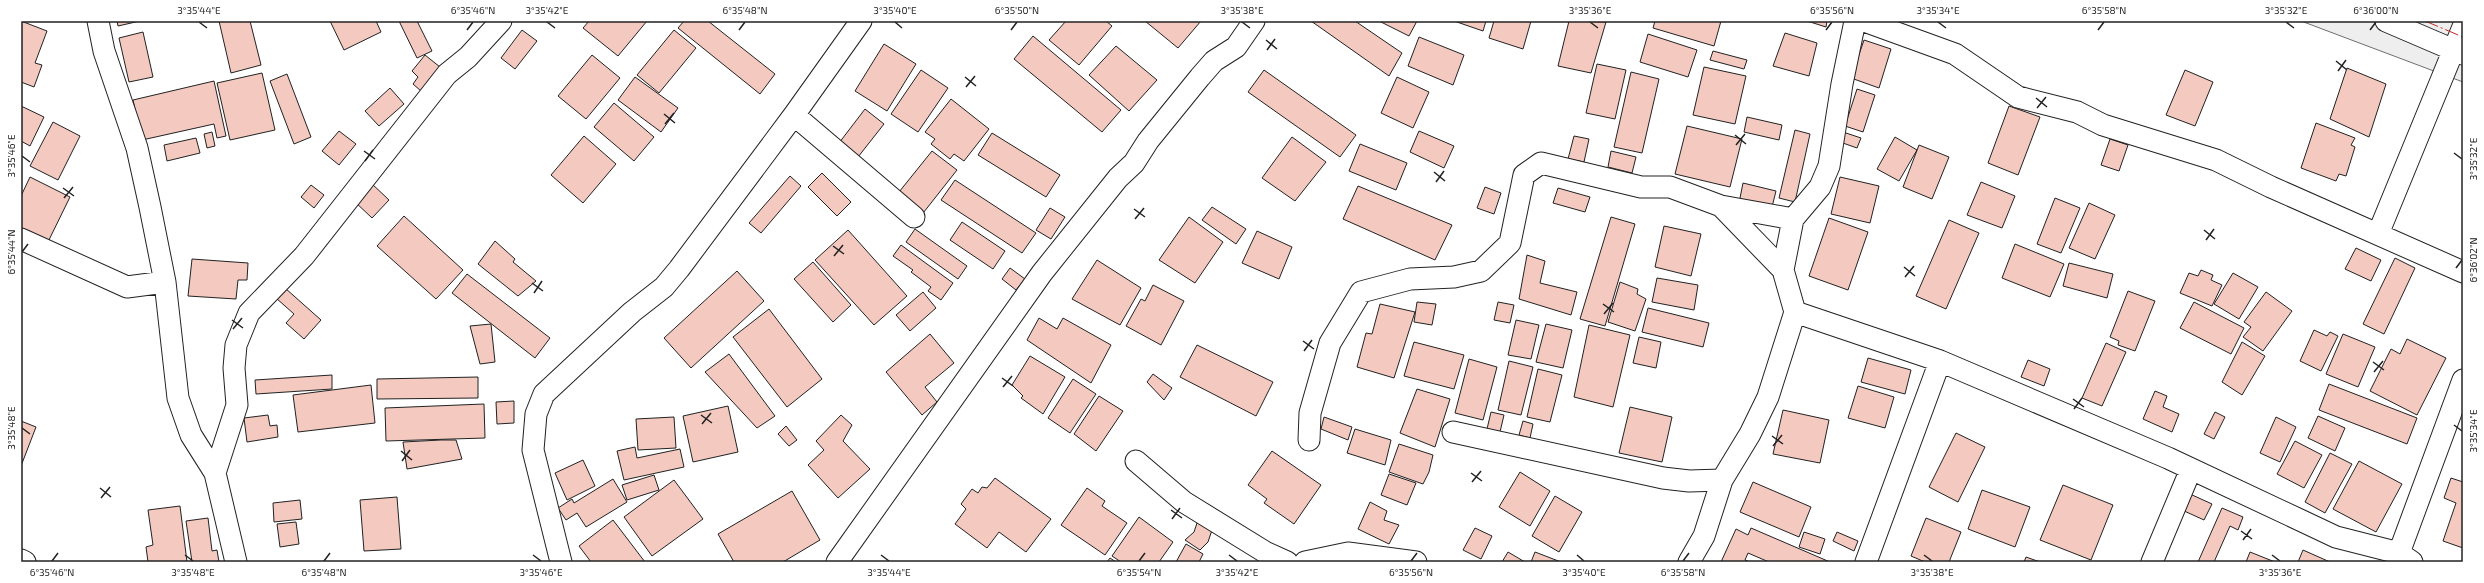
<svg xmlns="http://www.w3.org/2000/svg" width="2484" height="583" font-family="'Exo 2',sans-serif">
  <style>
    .green { fill: #eee; stroke: #6f6f6f }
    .building { fill: #f3c9c0; stroke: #222 }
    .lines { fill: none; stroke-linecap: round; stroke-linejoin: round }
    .street-casing { stroke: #222; stroke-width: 23 }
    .street { stroke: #fff; stroke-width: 21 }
    .power { stroke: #c62828; stroke-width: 1; stroke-dasharray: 14 3 2 3; stroke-linecap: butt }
    .ticks { fill: none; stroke: #222; stroke-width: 1.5 }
    .neatline { fill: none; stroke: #222; stroke-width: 1.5 }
    .ticks-label { font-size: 10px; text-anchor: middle; fill: #222 }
  </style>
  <rect width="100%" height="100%" fill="#fff"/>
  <path class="green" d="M2301,21H2463V82Z"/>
  <path class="building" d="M21,21L47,31L35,63L42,65L34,87L21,82Z
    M117,21H140L118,26Z
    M219,21H250L261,65L231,73Z
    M330,21H376L381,32L344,50Z
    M399,21H417L432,51L417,58Z
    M589,21H647L618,56L583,28Z
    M684,21H708L775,74L760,94L678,28Z
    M1066,21H1106L1112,26L1079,65L1049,40Z
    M1145,21H1201L1178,48Z
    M1311,21H1355L1402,53L1389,76Z
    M1379,21H1417L1409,36Z
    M1454,21H1486L1483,31Z
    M1494,21H1531L1523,49L1489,38Z
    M1569,21L1606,22L1591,73L1558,66Z
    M1655,21H1721L1714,46L1653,28Z
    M1807,21H1827L1826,27Z
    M522,30L537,41L515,69L501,58Z
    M674,30L696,48L659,93L637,75Z
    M143,32L153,77L129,82L119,38Z
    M1785,33L1817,43L1809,76L1773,66Z
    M1648,34L1697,50L1688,77L1640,62Z
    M1033,36L1121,110L1102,132L1014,59Z
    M1419,37L1464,55L1453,85L1408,66Z
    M1864,40L1891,49L1879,88L1851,78Z
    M884,44L916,64L887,111L855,91Z
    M1116,46L1157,80L1129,111L1089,75Z
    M1713,51L1747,60L1744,69L1710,60Z
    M425,55L440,67L421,91L413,84L418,77L412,71Z
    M592,55L620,78L586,119L558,96Z
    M1597,64L1626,70L1615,119L1586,113Z
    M1704,67L1746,76L1735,124L1693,115Z
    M2347,68L2386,84L2369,137L2330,119Z
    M921,70L948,88L918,132L891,114Z
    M1264,70L1356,135L1340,157L1248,92Z
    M2185,70L2213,82L2195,126L2166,115Z
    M1631,72L1659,79L1642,153L1614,147Z
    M262,73L275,130L230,140L217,83Z
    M287,74L311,137L294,144L270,81Z
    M635,77L678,108L661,132L618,100Z
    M1397,77L1429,92L1413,128L1381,113Z
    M214,81L226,136L217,138L214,124L142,140L133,100Z
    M390,88L404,104L379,126L365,111Z
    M1857,89L1875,95L1863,132L1845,126Z
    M951,99L989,129L964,161L954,154L950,159L931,144L935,139L925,132Z
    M614,103L654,137L634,161L594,127Z
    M21,106L44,117L30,146L21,141Z
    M2009,106L2040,117L2018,175L1988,163Z
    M865,109L884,124L858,157L839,143Z
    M1747,117L1782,125L1779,140L1744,132Z
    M53,122L80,136L58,180L30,166Z
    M2316,123L2355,138L2351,145L2355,147L2346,176L2339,174L2336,181L2301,168Z
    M1687,126L1742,139L1730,187L1675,174Z
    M1795,130L1810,134L1795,202L1779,198Z
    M339,131L356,144L339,165L322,151Z
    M1419,131L1454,146L1444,168L1410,152Z
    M212,132L215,146L207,148L204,134Z
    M1843,132L1861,138L1857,148L1840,142Z
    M992,133L1060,175L1046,197L978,155Z
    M584,136L616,164L583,203L551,175Z
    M1574,136L1589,139L1584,162L1568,159Z
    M1292,137L1326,162L1295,201L1262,178Z
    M1895,137L1917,150L1899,181L1877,169Z
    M196,138L200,153L167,161L164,145Z
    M2110,139L2128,145L2119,171L2101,165Z
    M1360,144L1407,163L1396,190L1349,171Z
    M1919,145L1949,157L1932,199L1903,187Z
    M932,151L957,170L920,217L895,197Z
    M1611,151L1636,157L1632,173L1608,167Z
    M822,173L851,202L837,216L808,187Z
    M790,176L801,186L761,233L749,223Z
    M30,177L70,197L46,246L21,233V196Z
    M1840,177L1879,186L1870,223L1831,214Z
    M955,180L1036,233L1022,253L941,200Z
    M370,182L389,200L372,218L353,200Z
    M1981,182L2015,196L2002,228L1967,215Z
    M1743,183L1776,191L1771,211L1739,203Z
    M311,185L324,195L314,208L301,197Z
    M1358,186L1452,225L1435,260L1343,219Z
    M1485,187L1501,193L1494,214L1477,208Z
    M1558,188L1590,197L1585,212L1553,203Z
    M2055,198L2080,208L2061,253L2037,244Z
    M2089,203L2115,215L2095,259L2069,248Z
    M1212,207L1246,229L1236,244L1202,220Z
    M1050,208L1065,217L1051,239L1036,230Z
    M404,216L463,270L436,299L377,246Z
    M1189,217L1223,242L1195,283L1159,260Z
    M1611,217L1635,224L1605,326L1580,319Z
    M1829,218L1868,232L1848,290L1809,276Z
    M1949,220L1979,233L1946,309L1916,296Z
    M962,222L1005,251L993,269L950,240Z
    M1664,226L1701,234L1691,276L1655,267Z
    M915,229L967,266L958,279L906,242Z
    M848,230L907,296L874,325L815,260Z
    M1257,231L1292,247L1279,279L1242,263Z
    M495,241L515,259L513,262L536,281L518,296L478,264Z
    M2015,244L2064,264L2050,297L2002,278Z
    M901,245L953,283L941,300L928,291L931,287L911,272L913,270L893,256Z
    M2356,248L2381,260L2371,281L2345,269Z
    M1527,255L1545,261L1540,283L1577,292L1571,315L1519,299Z
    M2395,258L2415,268L2384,334L2363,324Z
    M192,259L248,263L247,280H238L236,299L188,296Z
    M1097,260L1141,288L1120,325L1072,299Z
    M813,262L851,305L833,322L794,279Z
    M2069,263L2113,274L2107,298L2063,286Z
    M1010,268L1025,279L1016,290L1002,279Z
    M2201,270L2213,275L2211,280L2222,285L2212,306L2180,293L2189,273L2198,276Z
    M737,271L764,301L691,368L664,338Z
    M2233,273L2258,287L2239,319L2214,304Z
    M467,274L550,338L535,358L452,293Z
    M1657,278L1698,285L1694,310L1652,302Z
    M1620,282L1638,289L1637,294L1646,299L1635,331L1608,322Z
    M1153,285L1184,301L1161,345L1126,326L1141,299L1145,301Z
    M285,288L321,320L304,339L286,323L294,314L276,298Z
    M2128,291L2155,301L2135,351L2118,345L2119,341L2110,337Z
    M923,292L936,308L910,331L896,315Z
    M2266,292L2292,311L2263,351L2243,337L2251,327L2244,322Z
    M1417,302L1436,304L1432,325L1414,322Z
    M1498,302L1514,305L1510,323L1494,320Z
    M2194,302L2244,328L2231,354L2180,328Z
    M1380,304L1415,312L1394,378L1357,367L1366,333L1372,334Z
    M1648,308L1709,323L1703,347L1642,332Z
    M769,309L822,379L787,407L733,337Z
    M1039,318L1057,329L1063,318L1111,345L1091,383L1027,340Z
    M1516,320L1539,325L1531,359L1508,355Z
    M491,324L495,362L480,364L470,326Z
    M1546,324L1572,330L1563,368L1536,362Z
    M1589,325L1630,335L1613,407L1574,397Z
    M2314,330L2327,336L2330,332L2338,336L2321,371L2300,361Z
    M930,334L954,363L925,387L937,402L922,415L886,372Z
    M2343,334L2375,347L2358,387L2326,374Z
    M1639,337L1661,342L1656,368L1633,363Z
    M2407,339L2446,358L2417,415L2370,391L2391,349L2400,354Z
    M1414,342L1464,355L1454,389L1404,376Z
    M2242,342L2265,356L2242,395L2222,382Z
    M2106,343L2126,352L2102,406L2082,398Z
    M1197,345L1273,382L1256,416L1180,377Z
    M729,354L775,416L757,428L705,372Z
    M1030,356L1065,377L1043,414L1021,398L1023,396L1012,385Z
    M1868,358L1911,370L1905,394L1861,382Z
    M1469,359L1497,367L1483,420L1455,413Z
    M2028,360L2050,369L2044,386L2021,377Z
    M1509,361L1533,367L1521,415L1498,410Z
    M1538,369L1562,375L1550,422L1527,417Z
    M1153,374L1172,388L1164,400L1147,382Z
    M332,375V389L256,394L255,380Z
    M478,377V398L377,399V379Z
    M1073,379L1096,394L1070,433L1048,418Z
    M2329,384L2417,418L2407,444L2319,410Z
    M371,385L375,423L298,432L293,395Z
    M1858,386L1894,397L1885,428L1848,418Z
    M1417,389L1450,399L1435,447L1400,433Z
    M2155,391L2167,396L2163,407L2179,414L2172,432L2143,419Z
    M1099,396L1123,411L1096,451L1074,434Z
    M514,401V423L497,424L496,402Z
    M484,404L485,438L386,441L385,408Z
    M728,406L738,452L693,462L683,416Z
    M1630,407L1672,417L1662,462L1619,453Z
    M1783,410L1829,420L1820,463L1773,454Z
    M1491,412L1504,415L1500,432L1487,429Z
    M2215,412L2225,417L2214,439L2204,434Z
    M268,415L270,426L277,425L278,437L247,442L244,418Z
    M841,415L852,425L843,441L870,469L838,498L808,465L824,450L816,441Z
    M2318,416L2345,428L2335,451L2308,438Z
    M674,417L676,448L638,450L636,419Z
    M1324,417L1352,427L1348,440L1321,429Z
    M2276,417L2296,427L2280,462L2260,453Z
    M21,421L36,427L21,466Z
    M1523,421L1533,424L1530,438L1519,435Z
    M786,426L797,440L789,446L778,434Z
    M1355,429L1391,440L1385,465L1347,453Z
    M1956,433L1985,447L1958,502L1929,487Z
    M441,440H456L462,459L407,469L403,442Z
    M2295,441L2322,455L2304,488L2277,474Z
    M1399,444L1433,455L1429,472L1423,484L1389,472Z
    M635,447L637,458L680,449L684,467L624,480L617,451Z
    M1272,451L1321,485L1294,524L1264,503L1267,499L1248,485Z
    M2330,453L2352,464L2325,513L2305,502Z
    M583,460L595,486L567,500L555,473Z
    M2359,461L2402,484L2376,532L2333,509Z
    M1520,472L1550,491L1530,526L1499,507Z
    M1389,474L1416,483L1407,505L1381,495Z
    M654,475L659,490L627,500L622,485Z
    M995,478L1051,519L1026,552L999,532L987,548L955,524L966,509L961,504L972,489L978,493L982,487L987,488Z
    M2451,478L2463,482V548L2443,541L2456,503L2444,498Z
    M613,479L627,502L586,527L577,513L566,520L558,508L572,499L574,503Z
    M674,480L703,519L652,556L624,517Z
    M1753,482L1811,507L1799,537L1740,512Z
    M2063,485L2113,505L2091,560L2040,540Z
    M1087,488L1105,501L1102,506L1127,523L1105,555L1061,525Z
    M1982,490L2030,507L2015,547L1968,529Z
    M792,491L820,540L783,562H734L718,534Z
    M2190,494L2212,504L2204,520L2182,510Z
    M1555,496L1582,512L1559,552L1532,536Z
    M397,497L401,549L364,551L360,500Z
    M300,500L302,519L274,522L273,503Z
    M1370,502L1387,511L1384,520L1399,525L1389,544L1358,529Z
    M180,506L187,562H148L146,547L153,545L148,510Z
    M2222,508L2243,517L2238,530L2230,526L2214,562H2198Z
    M1139,517L1173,542L1159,562H1121L1112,556Z
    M208,518L212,551L217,550L219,562H192L186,521Z
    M1926,518L1961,532L1949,562H1925L1911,556Z
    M613,520L645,562H591L579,546Z
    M1198,520L1212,530L1208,542L1200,550L1185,540L1194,532Z
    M296,522L299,544L280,547L277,524Z
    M1475,528L1492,536L1481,559L1463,550Z
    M1751,528L1830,562H1769L1748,553L1745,560L1750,562H1721L1736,529L1748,535Z
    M1804,532L1825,539L1820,554L1799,547Z
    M1837,532L1858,541L1854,551L1833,541Z
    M1186,544L1203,554L1199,562H1176Z
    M2303,550L2330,562H2298Z
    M1508,552L1525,562H1502Z
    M1535,552L1561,562H1531Z
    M2250,552L2275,562H2246Z
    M2026,557L2040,562H2024Z
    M1110,558L1116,562H1107Z"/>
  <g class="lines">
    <defs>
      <path id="street" d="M98,21L104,51L137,148L150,207L165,282L178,398L191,435L215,473L236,562
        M1864,21L1955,54L2018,97L2077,112L2103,125L2216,160L2271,187L2463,272
        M2386,21L2463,54
        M794,115L914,217
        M1721,206L1783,270
        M2378,234L2463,27
        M21,239L127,287L165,282
        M1795,312L1940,361L2168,458L2300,520L2336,537L2399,553L2412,562
        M1453,432L1663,478L1689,481L1722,480
        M1309,440L1310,413L1330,343L1361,292L1410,279L1454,277L1481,271L1510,243L1524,175L1541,163L1641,187H1670L1721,206L1793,219
        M1136,461L1184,502L1265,552L1287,562
        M215,473L237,405L234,368L236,345L249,313L304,256L447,74L468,57L501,21
        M2399,553L2463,380
        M21,560L25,562
        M561,562L533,450L536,414L544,394L632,312L664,287L679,269L794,115L861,21
        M837,562L1042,273L1118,178L1134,163L1148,141L1200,77L1214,61L1236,47L1254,21
        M1305,562L1348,553L1416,562
        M1689,562L1704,536L1722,480L1750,434L1768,397L1795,312L1783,270L1793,219L1820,187L1829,166L1842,84L1855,21
        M1866,562L1940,361
        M2152,562L2191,469"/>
    </defs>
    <use href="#street" class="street-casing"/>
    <use href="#street" class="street"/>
    <path class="power" d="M2425,21L2463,37"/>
  </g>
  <path class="ticks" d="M199,22L207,28M547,22L555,28M895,22L902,28M1242,22L1250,28M1590,22L1598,28M1938,22L1946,28M2286,22L2294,28M467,30L473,22M739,30L745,22M1011,30L1017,22M1826,30L1832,22M2098,30L2104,22M2370,30L2376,22M1266,40L1277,49M1267,50L1275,39M2336,61L2347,70M2338,71L2346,60M965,77L976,86M966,87L975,76M2036,98L2047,107M2037,108L2046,97M664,114L675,123M665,124L674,113M1735,135L1746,144M1736,145L1745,134M364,151L375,159M2454,153L2462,159M22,156L30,162M365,161L373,150M1434,172L1445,181M1436,182L1444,171M63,188L74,196M64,198L73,187M1134,209L1145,217M1135,219L1144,208M2204,230L2215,239M2206,240L2214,229M833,246L844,254M22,252L28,244M834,256L843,245M1904,267L1915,276M2456,268L2462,260M1905,277L1914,266M532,283L543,291M534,293L542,281M1603,304L1614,312M1604,314L1613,303M232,320L243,328M233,329L242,318M1303,341L1314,349M1304,351L1312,340M2373,362L2384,370M2374,372L2383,361M1002,378L1013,386M1003,387L1012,376M2073,399L2084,407M2074,409L2082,398M701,415L712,423M702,424L711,413M2454,425L2462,431M22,428L30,434M1772,436L1783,444M1773,446L1782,435M401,451L412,460M402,461L410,450M1471,473L1482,481M1472,482L1481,471M100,488L111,497M101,498L110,487M1171,510L1182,518M1172,519L1180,508M2241,531L2252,539M2243,540L2251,529M185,555L193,561M533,555L541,561M881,555L889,561M1229,555L1237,561M1577,555L1584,561M1924,555L1932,561M2272,555L2280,561M52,561L58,553M324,561L330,553M1139,561L1145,553M1411,561L1417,553M1683,561L1689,553"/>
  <rect width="2484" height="583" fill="none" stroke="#ffffff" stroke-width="44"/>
  <rect x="22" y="22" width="2440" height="539" class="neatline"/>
  <g class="ticks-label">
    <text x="199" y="14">3°35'44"E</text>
    <text x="473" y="14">6°35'46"N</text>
    <text x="547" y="14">3°35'42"E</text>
    <text x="745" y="14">6°35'48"N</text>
    <text x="895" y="14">3°35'40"E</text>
    <text x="1017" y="14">6°35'50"N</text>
    <text x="1242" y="14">3°35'38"E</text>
    <text x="1590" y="14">3°35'36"E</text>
    <text x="1832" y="14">6°35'56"N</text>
    <text x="1938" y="14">3°35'34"E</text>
    <text x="2104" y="14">6°35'58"N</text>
    <text x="2286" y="14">3°35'32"E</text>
    <text x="2376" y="14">6°36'00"N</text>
    <text transform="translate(11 156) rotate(-90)" y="4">3°35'46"E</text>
    <text transform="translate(2473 159) rotate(-90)" y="4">3°35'32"E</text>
    <text transform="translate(11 252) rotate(-90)" y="4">6°35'44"N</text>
    <text transform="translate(2473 260) rotate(-90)" y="4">6°36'02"N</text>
    <text transform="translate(11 428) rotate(-90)" y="4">3°35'48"E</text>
    <text transform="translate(2473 431) rotate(-90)" y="4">3°35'34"E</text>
    <text x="52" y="576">6°35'46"N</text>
    <text x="193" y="576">3°35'48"E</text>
    <text x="324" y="576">6°35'48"N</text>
    <text x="541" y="576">3°35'46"E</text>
    <text x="889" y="576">3°35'44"E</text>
    <text x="1139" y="576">6°35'54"N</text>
    <text x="1237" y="576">3°35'42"E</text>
    <text x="1411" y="576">6°35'56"N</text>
    <text x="1584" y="576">3°35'40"E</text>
    <text x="1683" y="576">6°35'58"N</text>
    <text x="1932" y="576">3°35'38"E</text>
    <text x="2280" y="576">3°35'36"E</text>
  </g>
</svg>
